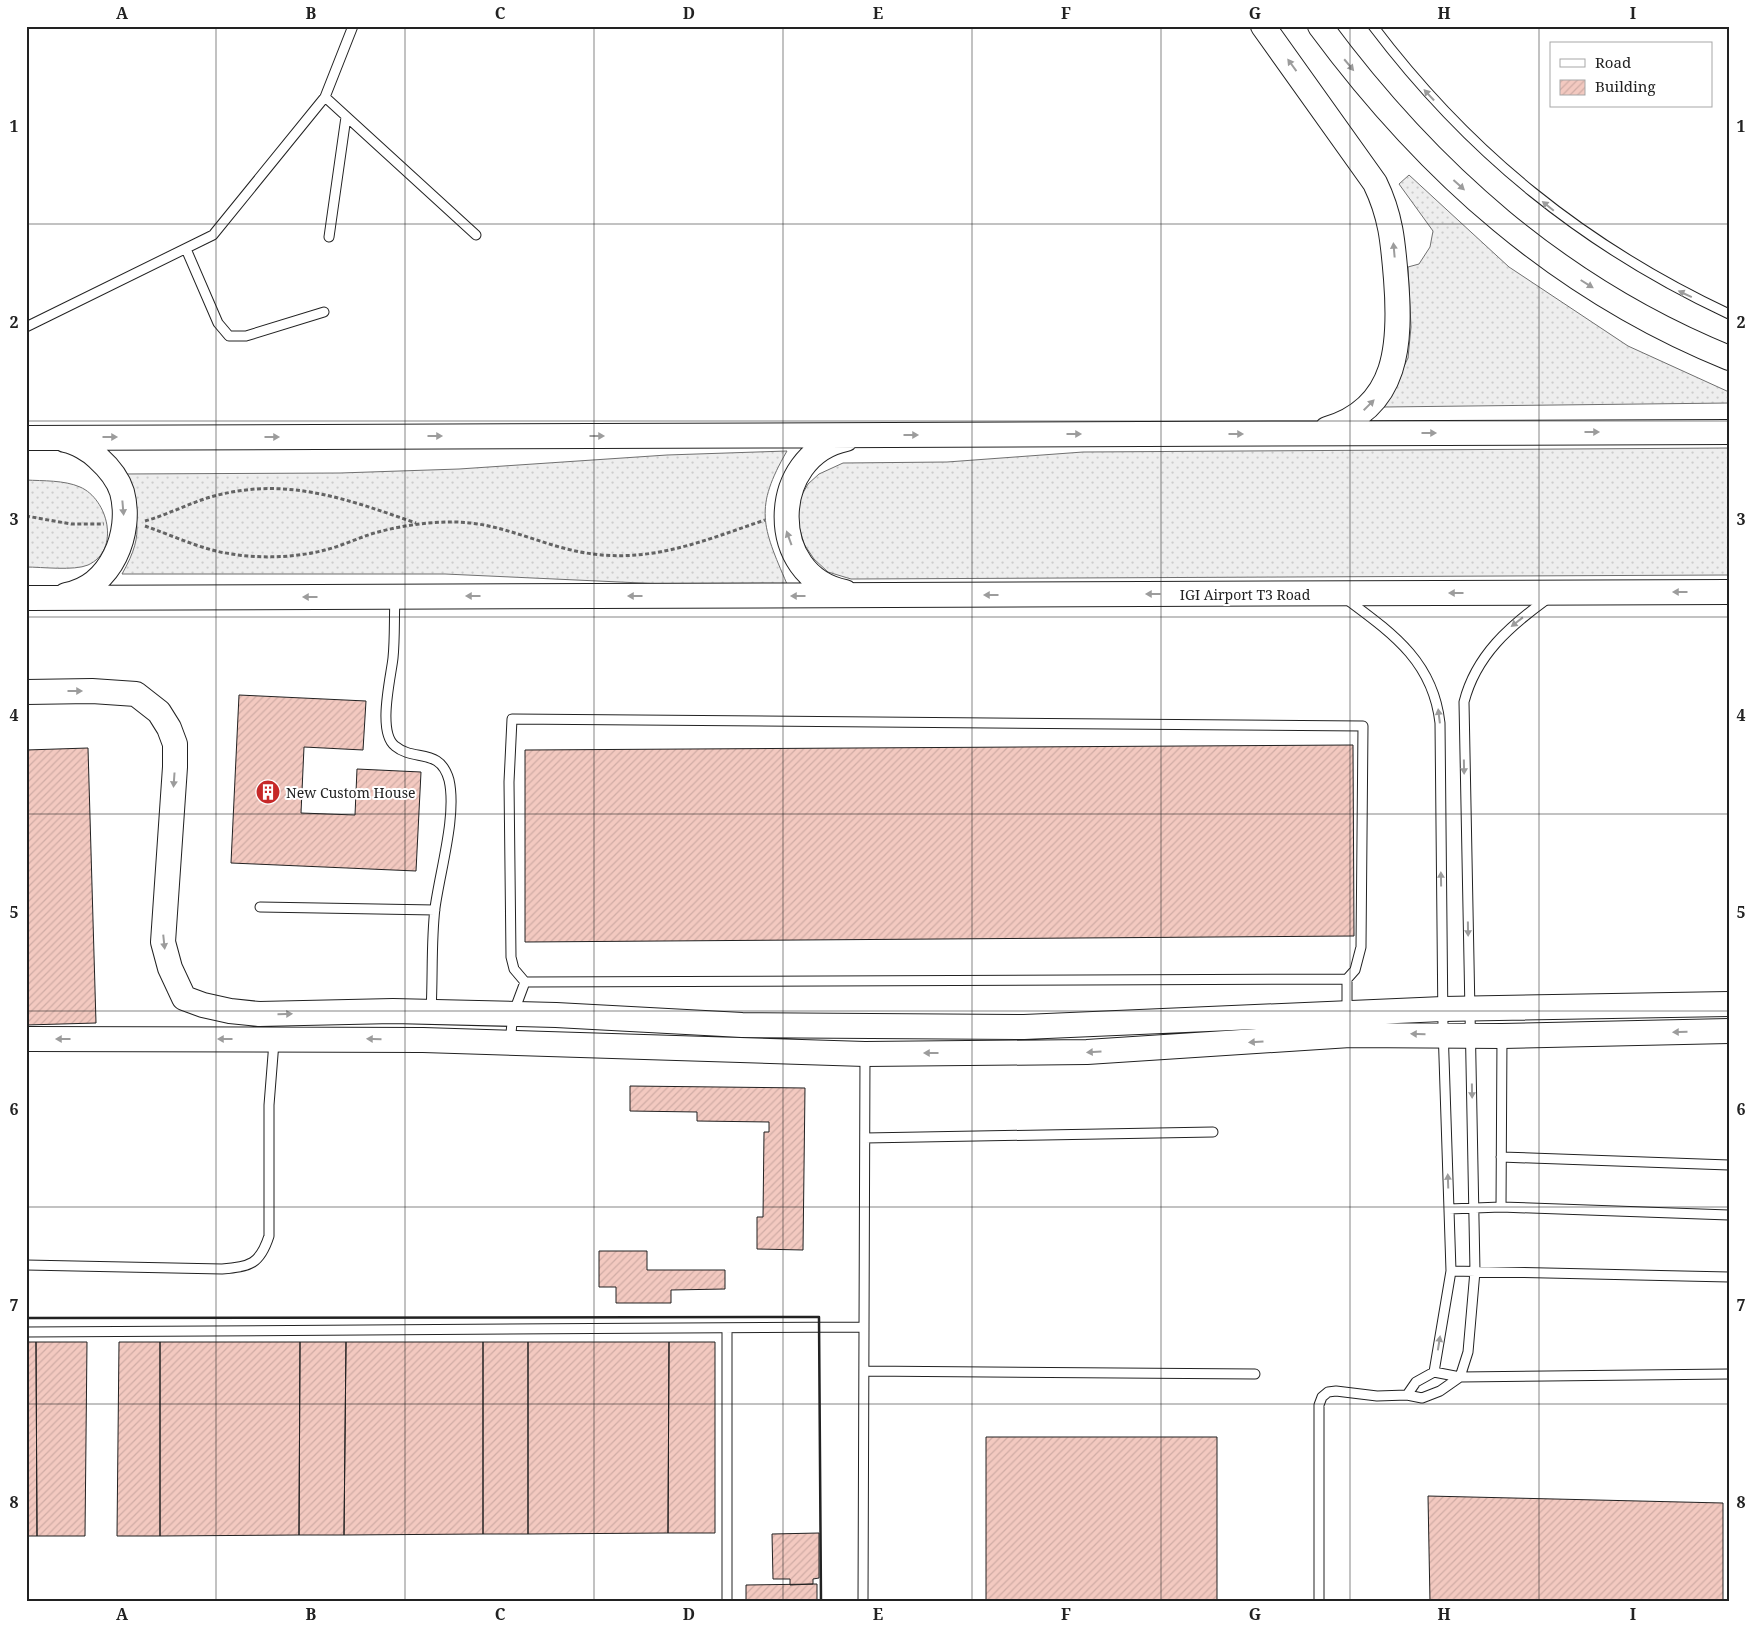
<svg xmlns="http://www.w3.org/2000/svg" width="1755" height="1628" font-family="'Noto Serif',serif">
  <style>
    .grass { fill: url(#grass-dots); stroke: #6f6f6f }
    .building { fill: url(#building-hatch); stroke: #222 }
    .lines { fill: none; stroke-linecap: round; stroke-linejoin: round }
    .lane-casing { stroke: #222; stroke-width: 11 }
    .secondary-casing { stroke: #222; stroke-width: 26 }
    .path { stroke: #646464; stroke-width: 3; stroke-dasharray: 4 2.5; stroke-linecap: butt }
    .lane { stroke: #fff; stroke-width: 9 }
    .secondary { stroke: #fff; stroke-width: 24 }
    .wall { stroke: #222; stroke-width: 2.5 }
    .oneway { fill: #9c9c9c }
    .grid { fill: none; stroke: #222; stroke-width: 1; stroke-opacity: 0.55 }
    .labels { text-anchor: middle; dominant-baseline: central; stroke-width: 4; stroke-linejoin: round; paint-order: stroke }
    .street-label { font-size: 14px; fill: #222; stroke: #fff }
    .poi-label { font-size: 14px; fill: #222; stroke: #fff; text-anchor: start }
    .neatline { fill: none; stroke: #222; stroke-width: 2 }
    .grid-label { font-size: 16px; text-anchor: middle; font-weight: bold; fill: #222 }
  </style>
  <defs>
    <pattern id="grass-dots" width="8" height="8" patternUnits="userSpaceOnUse" patternTransform="scale(1.25)"><rect width="8" height="8" fill="#eee"/><path d="M2 2h.1M6 6h.1" fill="none" stroke="#ccc" stroke-width="1.8" stroke-linecap="round"/></pattern>
    <pattern id="building-hatch" width="6" height="6" patternUnits="userSpaceOnUse" patternTransform="scale(1.25)"><rect width="6" height="6" fill="#f3c9c0"/><path d="M-1 1l2-2M0 6l6-6M5 7l2-2" fill="none" stroke="#d0aca5"/></pattern>
  </defs>
  <rect width="100%" height="100%" fill="#fff"/>
  <path class="grass" d="M1409,175L1509,267L1628,346L1729,392V403L1384,407L1408,358L1411,327L1408,267L1419,264L1430,247L1433,231L1399,184Z
    M1729,448V575L851,579L828,572L814,559L804,544L797,519L799,500L808,484L819,474L843,463L947,462L1083,452Z
    M787,451C754,508 762,526 787,584L685,585L445,574H122C147,530 137,517 119,474L340,473L459,469L667,455Z
    M26,480C43,481 64,480 80,487C108,499 121,550 88,565C74,571 42,567 26,567Z"/>
  <path class="building" d="M239,695L366,701L363,750L304,747L301,813L355,815L357,769L421,772L416,871L231,863Z
    M1353,745L1354,936L525,942V750Z
    M88,748L96,1023L26,1025V750Z
    M630,1086L805,1088L803,1250L757,1249V1217H763L764,1132H769V1122L697,1121V1112L630,1111Z
    M599,1251H647V1270H725V1289L671,1290V1303H616V1287H599Z
    M26,1342H36L37,1536H26Z
    M36,1342H87L85,1536H37Z
    M119,1342H160V1536H117Z
    M160,1342H300L299,1535L160,1536Z
    M300,1342H346L344,1535H299Z
    M346,1342H483V1534L344,1535Z
    M483,1342H528V1534H483Z
    M528,1342H669L668,1533L528,1534Z
    M669,1342H715V1533H668Z
    M986,1437H1217V1602H986Z
    M1428,1496L1723,1503V1602H1430Z
    M819,1533V1578L813,1579V1584L790,1585V1579H773L772,1534Z
    M817,1584V1602H746V1585Z"/>
  <g class="lines">
    <defs>
      <path id="lane" d="M1373,26C1469,153 1584,246 1729,314
        M325,97L476,235
        M329,237L346,117
        M186,249L218,323L229,336H246L324,312
        M26,327L213,235L325,97L353,26
        M395,597C394,617 395,638 393,658C391,677 377,732 395,746C414,762 440,747 449,780C457,815 440,871 435,908C431,942 433,977 431,1011
        M1345,598C1392,633 1433,661 1440,723L1443,1027L1451,1271L1434,1372L1416,1382L1407,1395
        M260,907L435,910
        M1347,1012V979
        M510,1042L513,1014L525,982L1347,979L1355,970L1361,947L1363,726L512,719L509,782L511,957L514,969L525,982
        M865,1138L1213,1132
        M1501,1157L1729,1165
        M1501,1207L1502,1036
        M1449,1209L1501,1207L1729,1215
        M26,1265L222,1269C250,1267 260,1264 269,1236V1105L274,1042
        M1451,1271L1729,1277
        M727,1328V1602
        M26,1332L864,1327
        M864,1371L1255,1374
        M1434,1372L1460,1377L1729,1374
        M863,1602L865,1054
        M1319,1602V1405L1322,1397L1328,1392L1336,1391L1377,1396L1407,1395L1422,1398L1440,1391L1460,1377L1468,1352L1475,1271L1464,702C1476,655 1510,626 1547,599"/>
      <path id="secondary" d="M1263,26L1375,183C1391,216 1393,242 1396,279C1401,342 1399,408 1327,429
        M1320,26C1428,172 1559,289 1729,358
        M26,438L1729,432
        M65,440C76,442 90,450 98,458C108,467 118,479 122,492C133,533 111,587 66,595
        M845,592C766,577 768,455 846,439
        M26,598L1729,592
        M26,692L92,691L136,694L159,712L169,728L175,744V767L163,942L170,968L184,998L203,1005L230,1011L259,1014L393,1011L556,1015L742,1025L1024,1027L1443,1009L1729,1004
        M26,1039L423,1040L865,1054L1087,1052L1350,1035L1502,1036L1729,1031"/>
    </defs>
    <use href="#lane" class="lane-casing"/>
    <use href="#secondary" class="secondary-casing"/>
    <path class="path" d="M26,516L71,524H104
      M145,521C170,514 193,501 218,495C290,477 349,500 416,523
      M145,526C168,534 192,545 216,551C250,559 291,559 325,550C341,546 356,539 371,534C398,526 426,522 453,522C494,522 528,539 567,549C641,568 697,543 765,520"/>
    <use href="#lane" class="lane"/>
    <use href="#secondary" class="secondary"/>
    <path class="wall" d="M26,1318L819,1317L821,1602"/>
  </g>
  <defs><path id="oneway-solid" d="M-6-.8H1V-3.2L6.5 0L1 3.2V.8H-6Z" transform="scale(1.25)"/></defs>
  <g class="oneway">
    <use href="#oneway-solid" transform="translate(1292 65) rotate(-126)"/>
    <use href="#oneway-solid" transform="translate(1349 65) rotate(50)"/>
    <use href="#oneway-solid" transform="translate(1429 95) rotate(-133)"/>
    <use href="#oneway-solid" transform="translate(1459 185) rotate(42)"/>
    <use href="#oneway-solid" transform="translate(1548 206) rotate(-141)"/>
    <use href="#oneway-solid" transform="translate(1394 250) rotate(-95)"/>
    <use href="#oneway-solid" transform="translate(1587 284) rotate(32)"/>
    <use href="#oneway-solid" transform="translate(1685 294) rotate(-155)"/>
    <use href="#oneway-solid" transform="translate(1369 405) rotate(-45)"/>
    <use href="#oneway-solid" transform="translate(1592 432)"/>
    <use href="#oneway-solid" transform="translate(1429 433)"/>
    <use href="#oneway-solid" transform="translate(1074 434)"/>
    <use href="#oneway-solid" transform="translate(1236 434)"/>
    <use href="#oneway-solid" transform="translate(911 435)"/>
    <use href="#oneway-solid" transform="translate(435 436)"/>
    <use href="#oneway-solid" transform="translate(597 436)"/>
    <use href="#oneway-solid" transform="translate(110 437)"/>
    <use href="#oneway-solid" transform="translate(272 437)"/>
    <use href="#oneway-solid" transform="translate(123 508) rotate(85)"/>
    <use href="#oneway-solid" transform="translate(789 538) rotate(-110)"/>
    <use href="#oneway-solid" transform="translate(1680 592) rotate(180)"/>
    <use href="#oneway-solid" transform="translate(1456 593) rotate(180)"/>
    <use href="#oneway-solid" transform="translate(1153 594) rotate(180)"/>
    <use href="#oneway-solid" transform="translate(991 595) rotate(180)"/>
    <use href="#oneway-solid" transform="translate(473 596) rotate(180)"/>
    <use href="#oneway-solid" transform="translate(635 596) rotate(180)"/>
    <use href="#oneway-solid" transform="translate(798 596) rotate(180)"/>
    <use href="#oneway-solid" transform="translate(310 597) rotate(180)"/>
    <use href="#oneway-solid" transform="translate(1517 622) rotate(142)"/>
    <use href="#oneway-solid" transform="translate(75 691)"/>
    <use href="#oneway-solid" transform="translate(1439 716) rotate(-97)"/>
    <use href="#oneway-solid" transform="translate(1464 767) rotate(89)"/>
    <use href="#oneway-solid" transform="translate(174 780) rotate(94)"/>
    <use href="#oneway-solid" transform="translate(1441 879) rotate(-91)"/>
    <use href="#oneway-solid" transform="translate(1468 929) rotate(89)"/>
    <use href="#oneway-solid" transform="translate(164 942) rotate(84)"/>
    <use href="#oneway-solid" transform="translate(285 1014) rotate(-1)"/>
    <use href="#oneway-solid" transform="translate(1680 1032) rotate(179)"/>
    <use href="#oneway-solid" transform="translate(1418 1034) rotate(-179)"/>
    <use href="#oneway-solid" transform="translate(63 1039) rotate(180)"/>
    <use href="#oneway-solid" transform="translate(225 1039) rotate(180)"/>
    <use href="#oneway-solid" transform="translate(374 1039) rotate(-179)"/>
    <use href="#oneway-solid" transform="translate(1256 1042) rotate(176)"/>
    <use href="#oneway-solid" transform="translate(1094 1052) rotate(177)"/>
    <use href="#oneway-solid" transform="translate(931 1053) rotate(180)"/>
    <use href="#oneway-solid" transform="translate(1472 1091) rotate(89)"/>
    <use href="#oneway-solid" transform="translate(1448 1181) rotate(-92)"/>
    <use href="#oneway-solid" transform="translate(1439 1343) rotate(-81)"/>
  </g>
  <path class="grid" d="M216,26V1602M405,26V1602M594,26V1602M783,26V1602M972,26V1602M1161,26V1602M1350,26V1602M1539,26V1602M26,224H1729M26,421H1729M26,617H1729M26,814H1729M26,1011H1729M26,1207H1729M26,1404H1729"/>
  <defs>
    <symbol id="building-disc" viewBox="-11 -11 22 22"><circle r="9.5" fill="#c62828" stroke="#fff"/><path d="M-4-6H4V6H1V3H-1V6H-4ZM-2.5-4.3h1.7v1.8h-1.7ZM.8-4.3h1.7v1.8H.8ZM-2.5-1h1.7V.8h-1.7ZM.8-1h1.7V.8H.8Z" fill="#fff"/></symbol>
  </defs>
  <g fill-rule="evenodd">
    <use href="#building-disc" x="254" y="778" width="28" height="28"/>
  </g>
  <g class="labels">
    <g class="street-label">
      <text x="1245" y="594">IGI Airport T3 Road</text>
    </g>
    <g class="poi-label">
      <text x="286" y="792">New Custom House</text>
    </g>
  </g>
  <rect width="1755" height="1628" fill="none" stroke="#ffffff" stroke-width="55"/>
  <rect x="1550" y="42" width="162" height="65" fill="#ffffff" stroke="#a7a7a7"/>
  <rect x="1560" y="59" width="25" height="8" fill="#ffffff" stroke="#a7a7a7"/>
  <text x="1595" y="68" font-size="15" fill="#222222">Road</text>
  <rect x="1560" y="80" width="25" height="15" fill="url(#building-hatch)" stroke="#a7a7a7"/>
  <text x="1595" y="92" font-size="15" fill="#222222">Building</text>
  <rect x="28" y="28" width="1700" height="1572" class="neatline"/>
  <g class="grid-label">
    <text x="122" y="19">A</text>
    <text x="311" y="19">B</text>
    <text x="500" y="19">C</text>
    <text x="689" y="19">D</text>
    <text x="878" y="19">E</text>
    <text x="1066" y="19">F</text>
    <text x="1255" y="19">G</text>
    <text x="1444" y="19">H</text>
    <text x="1633" y="19">I</text>
    <text x="14" y="132">1</text>
    <text x="1741" y="132">1</text>
    <text x="14" y="328">2</text>
    <text x="1741" y="328">2</text>
    <text x="14" y="525">3</text>
    <text x="1741" y="525">3</text>
    <text x="14" y="721">4</text>
    <text x="1741" y="721">4</text>
    <text x="14" y="918">5</text>
    <text x="1741" y="918">5</text>
    <text x="14" y="1115">6</text>
    <text x="1741" y="1115">6</text>
    <text x="14" y="1311">7</text>
    <text x="1741" y="1311">7</text>
    <text x="14" y="1508">8</text>
    <text x="1741" y="1508">8</text>
    <text x="122" y="1620">A</text>
    <text x="311" y="1620">B</text>
    <text x="500" y="1620">C</text>
    <text x="689" y="1620">D</text>
    <text x="878" y="1620">E</text>
    <text x="1066" y="1620">F</text>
    <text x="1255" y="1620">G</text>
    <text x="1444" y="1620">H</text>
    <text x="1633" y="1620">I</text>
  </g>
</svg>
